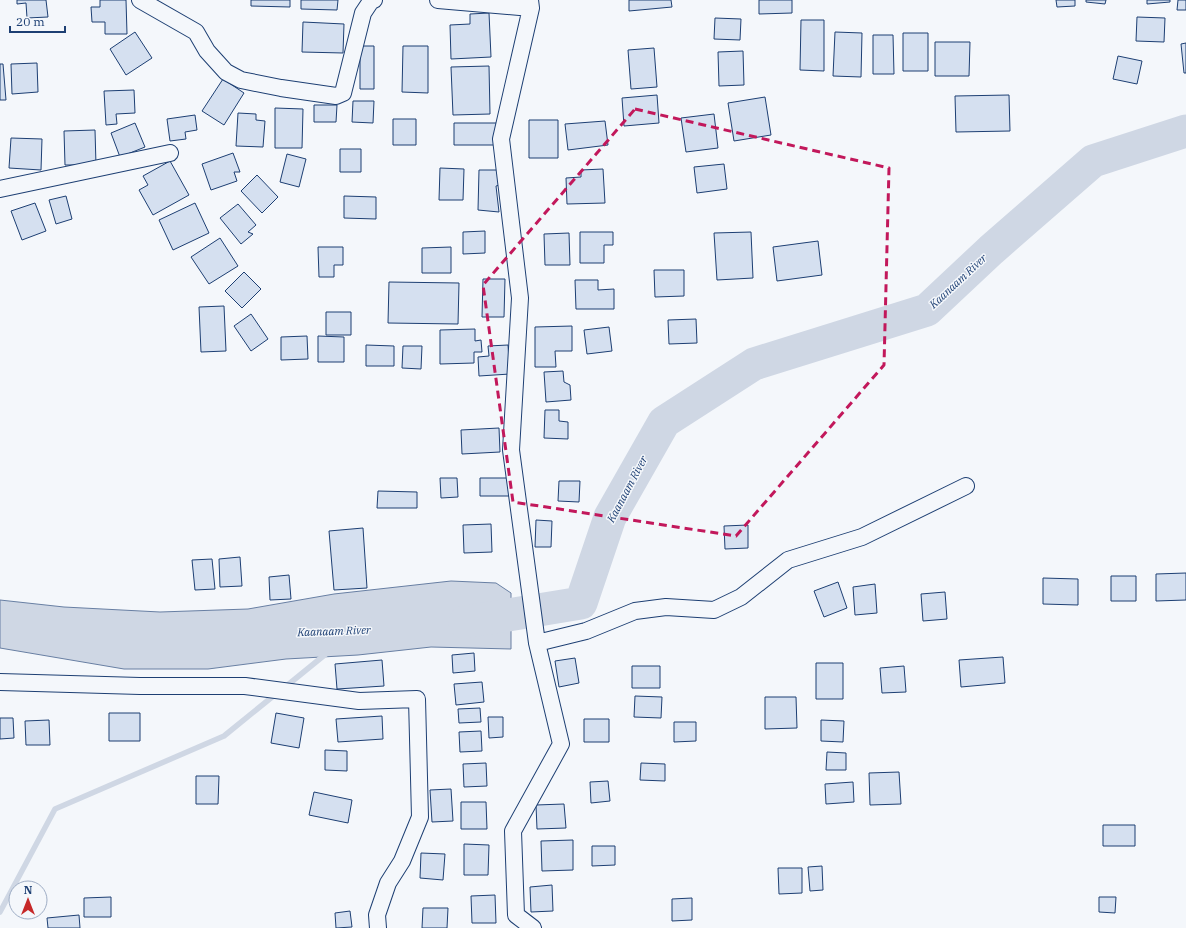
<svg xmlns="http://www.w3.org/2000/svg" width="1186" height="928" font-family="'IBM Plex Serif',serif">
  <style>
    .water { fill: #cfd7e4; stroke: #687fa3 }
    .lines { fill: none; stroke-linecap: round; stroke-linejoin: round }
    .stream { stroke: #cfd7e4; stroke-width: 5.5 }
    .river { stroke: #cfd7e4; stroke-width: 33 }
    .building { fill: #d5e0f0; stroke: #1d3f73 }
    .street-casing { stroke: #1d3f73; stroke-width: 18 }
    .street { stroke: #f4f7fb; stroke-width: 16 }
    .marked { fill: none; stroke: #c2185b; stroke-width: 3; stroke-dasharray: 8 5; stroke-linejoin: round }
    .labels { text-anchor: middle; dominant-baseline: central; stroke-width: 3; stroke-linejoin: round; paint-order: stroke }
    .water-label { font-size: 11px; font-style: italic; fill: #1d3f73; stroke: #f4f7fb }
  </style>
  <rect width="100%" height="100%" fill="#f4f7fb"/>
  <path class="water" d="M451,581L496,583L511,593V649L431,647L358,655L286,659L208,669H124L0,648V600L64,607L160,612L248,609L334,594Z"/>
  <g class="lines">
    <path class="stream" d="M284,688L327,653
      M0,912L55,809L224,736L277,693"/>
    <path class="river" d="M465,622L581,603L610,517L664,422L754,364L927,310L991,250L1093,161L1186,131"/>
  </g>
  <path class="building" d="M17,0H46L48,17L27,18L26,3L17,4Z
    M100,0H126L127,34H105V22H92L91,7H100Z
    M251,0H290V7L251,6Z
    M301,0H338L337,10L301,9Z
    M629,0H671L672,7L629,11Z
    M759,0H792V13L759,14Z
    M1056,0H1075V6L1057,7Z
    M1086,0H1106L1105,4L1086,2Z
    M1147,0H1170V2L1147,4Z
    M1178,0H1186V10H1177Z
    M489,13L491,57L451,59L450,25L470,24V14Z
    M1137,17L1165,18L1164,42L1136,41Z
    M715,18L741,19L740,40L714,39Z
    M801,20H824V71L800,70Z
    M303,22L344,24L343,53L302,52Z
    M135,32L152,58L126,75L110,49Z
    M835,32L862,33L861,77L833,76Z
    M903,33H928V71H903Z
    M873,35H893L894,74H873Z
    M935,42H970L969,76H935Z
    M1186,43V73H1184L1181,44Z
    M360,46H374V89H360Z
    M403,46H428V93L402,92Z
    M654,48L657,87L631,89L628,50Z
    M743,51L744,85L719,86L718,52Z
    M1118,56L1142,61L1137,84L1113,79Z
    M37,63L38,92L12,94L11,64Z
    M0,64H3L6,100H0Z
    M489,66L490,114L453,115L451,67Z
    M223,79L244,93L224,125L202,111Z
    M134,90L135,113L116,114L117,124L106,125L104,91Z
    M657,95L659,123L624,126L622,98Z
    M1009,95L1010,131L956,132L955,96Z
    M765,97L771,135L734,141L728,103Z
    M353,101H374L373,123L352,122Z
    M314,105H337L336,122H314Z
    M275,108L303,109L302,148H275Z
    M238,113L256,114V120L265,121L263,147L236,146Z
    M714,114L718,148L686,152L681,118Z
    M195,115L197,130L185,132L186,139L170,141L167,119Z
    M393,119H416V145H393Z
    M529,120H558V158H529Z
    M605,121L608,145L568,150L565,124Z
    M135,123L145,147L120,157L111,133Z
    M454,123H497V145H454Z
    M95,130L96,165H65L64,131Z
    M11,138L42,139L41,170L9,168Z
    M340,149H361V172H340Z
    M233,153L240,172H234L237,181L211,190L202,164Z
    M287,154L306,159L299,187L280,182Z
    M170,161L189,195L153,215L139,190L148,185L143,176Z
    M724,164L727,189L697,193L694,167Z
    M440,168L464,169L463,200H439Z
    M603,169L605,203L567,204L566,178L581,177V170Z
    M479,170H500L504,184L496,186L499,212L478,210Z
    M257,175L278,197L262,213L241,191Z
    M66,196L72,219L56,224L49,200Z
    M344,196L376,197V219L344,218Z
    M35,203L46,231L22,240L11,211Z
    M195,203L209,233L173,250L159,220Z
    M238,204L256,225L248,232L253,234L241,244L220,218Z
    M485,231V253L463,254V232Z
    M580,232H613V245H604V263H580Z
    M751,232L753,278L717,280L714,233Z
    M569,233L570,265H545L544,234Z
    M220,238L238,266L209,284L191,257Z
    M818,241L822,275L777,281L773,247Z
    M318,247H343V265H334V277H319Z
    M451,247V273H422V248Z
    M654,270H684V296L655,297Z
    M244,272L261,289L242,308L225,291Z
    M483,279H505L504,317H482Z
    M575,280H598V290L614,289V309H576Z
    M389,282L459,283L458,324L388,323Z
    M224,306L226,351L201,352L199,307Z
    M326,312H351V335H326Z
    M251,314L268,339L251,351L234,326Z
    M696,319L697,343L669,344L668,320Z
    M572,326V351H555L556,367H535V327Z
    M609,327L612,351L587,354L584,330Z
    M475,329V341L481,340L482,352H474V363L440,364V330Z
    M307,336L308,359L281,360V337Z
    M318,336L344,337V362H318Z
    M366,345L394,346V366H366Z
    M508,345L510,374L479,376L478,357L489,356L488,346Z
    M403,346H422L421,369L402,368Z
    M563,371L564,382L570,385L571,400L546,402L544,372Z
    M545,410H559V421L568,422V439L544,438Z
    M499,428L500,452L462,454L461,430Z
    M440,478H457L458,497L441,498Z
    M480,478H509V496H480Z
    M559,481H580L579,502L558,501Z
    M378,491L417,492V508H377Z
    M536,520L552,521L551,547H535Z
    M491,524L492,552L464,553L463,525Z
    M748,525V548L725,549L724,526Z
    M363,528L367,588L334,590L329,531Z
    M240,557L242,586L220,587L219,559Z
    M212,559L215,589L195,590L192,560Z
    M1186,573V600L1156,601V574Z
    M289,575L291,599L270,600L269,577Z
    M1111,576H1136V601H1111Z
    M1043,578L1078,579V605L1043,604Z
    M838,582L847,608L824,617L814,591Z
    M875,584L877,613L855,615L853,587Z
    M945,592L947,619L923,621L921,594Z
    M474,653L475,671L453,673L452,655Z
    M1003,657L1005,683L961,687L959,660Z
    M575,658L579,683L559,687L555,661Z
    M382,660L384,686L337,689L335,664Z
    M816,663H843V699H816Z
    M632,666H660V688H632Z
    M904,666L906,692L882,693L880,668Z
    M482,682L484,702L456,705L454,684Z
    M635,696L662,697L661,718L634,717Z
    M765,697H796L797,728L765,729Z
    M480,708L481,722L459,723L458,709Z
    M109,713H140V741H109Z
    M276,713L304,718L299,748L271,743Z
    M382,716L383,739L338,742L336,719Z
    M488,717H503V737L489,738Z
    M0,718H13L14,738L0,739Z
    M584,719H609V742H584Z
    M49,720L50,745H26L25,721Z
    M821,720L844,721L843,742L821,741Z
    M674,722H696V741L674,742Z
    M481,731L482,751L460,752L459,732Z
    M325,750L347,751V771L325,770Z
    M827,752L846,753V770H826Z
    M486,763L487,786L464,787L463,764Z
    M641,763L665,764V781L640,780Z
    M899,772L901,804L870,805L869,773Z
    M196,776H219L218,804H196Z
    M608,781L610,801L591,803L590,782Z
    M853,782L854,802L826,804L825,784Z
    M451,789L453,821L432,822L430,790Z
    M314,792L352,800L348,823L309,815Z
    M461,802H486L487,829H461Z
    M564,804L566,828L537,829L536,805Z
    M1103,825H1135V846H1103Z
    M573,840V870L542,871L541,841Z
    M464,844L489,845L488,875H464Z
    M592,846H615V865L592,866Z
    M421,853L445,854L443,880L420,878Z
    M822,866L823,890L810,891L808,867Z
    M778,868H802V893L779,894Z
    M552,885L553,911L531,912L530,887Z
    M495,895L496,923H472L471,896Z
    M111,897V917H84V898Z
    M1099,897H1116L1115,913L1099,912Z
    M692,898V920L672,921V899Z
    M423,908H448L447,928H422Z
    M350,911L352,927L336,928L335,913Z
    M79,915L80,928H48L47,918Z"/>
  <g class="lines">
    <defs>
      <path id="street" d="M140,0L196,32L207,51L226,72L241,80L281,88L336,96L343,93L363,13L371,1L374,0
        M438,0L531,8
        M530,0L531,8L501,139L520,298L511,450L537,643L561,744L513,831L516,915L533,928
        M0,189L170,153
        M537,643L586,631L635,611L666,607L714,610L741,597L788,560L862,537L966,486
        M0,682L140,686H245L359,701L417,699L420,817L402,861L388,883L377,915L378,928"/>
    </defs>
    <use href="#street" class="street-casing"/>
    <use href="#street" class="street"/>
  </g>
  <path class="marked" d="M635,109L889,168L884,365L736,536L513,502L483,285Z"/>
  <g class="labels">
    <g class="water-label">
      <text transform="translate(958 281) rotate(-43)">Kaanaam River</text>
      <text transform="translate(627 489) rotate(-62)">Kaanaam River</text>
      <text transform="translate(334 631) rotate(-2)">Kaanaam River</text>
    </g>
  </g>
  <g transform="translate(28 900)"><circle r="19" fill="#f4f7fb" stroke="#9eadc5"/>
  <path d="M0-3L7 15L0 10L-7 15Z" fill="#c62828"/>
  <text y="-6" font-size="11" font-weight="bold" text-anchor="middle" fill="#1d3f73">N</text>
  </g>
  <path d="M10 26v6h55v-6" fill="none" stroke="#1d3f73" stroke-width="2"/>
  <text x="16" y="26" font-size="12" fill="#1d3f73" stroke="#f4f7fb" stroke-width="3" paint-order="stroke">20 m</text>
</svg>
